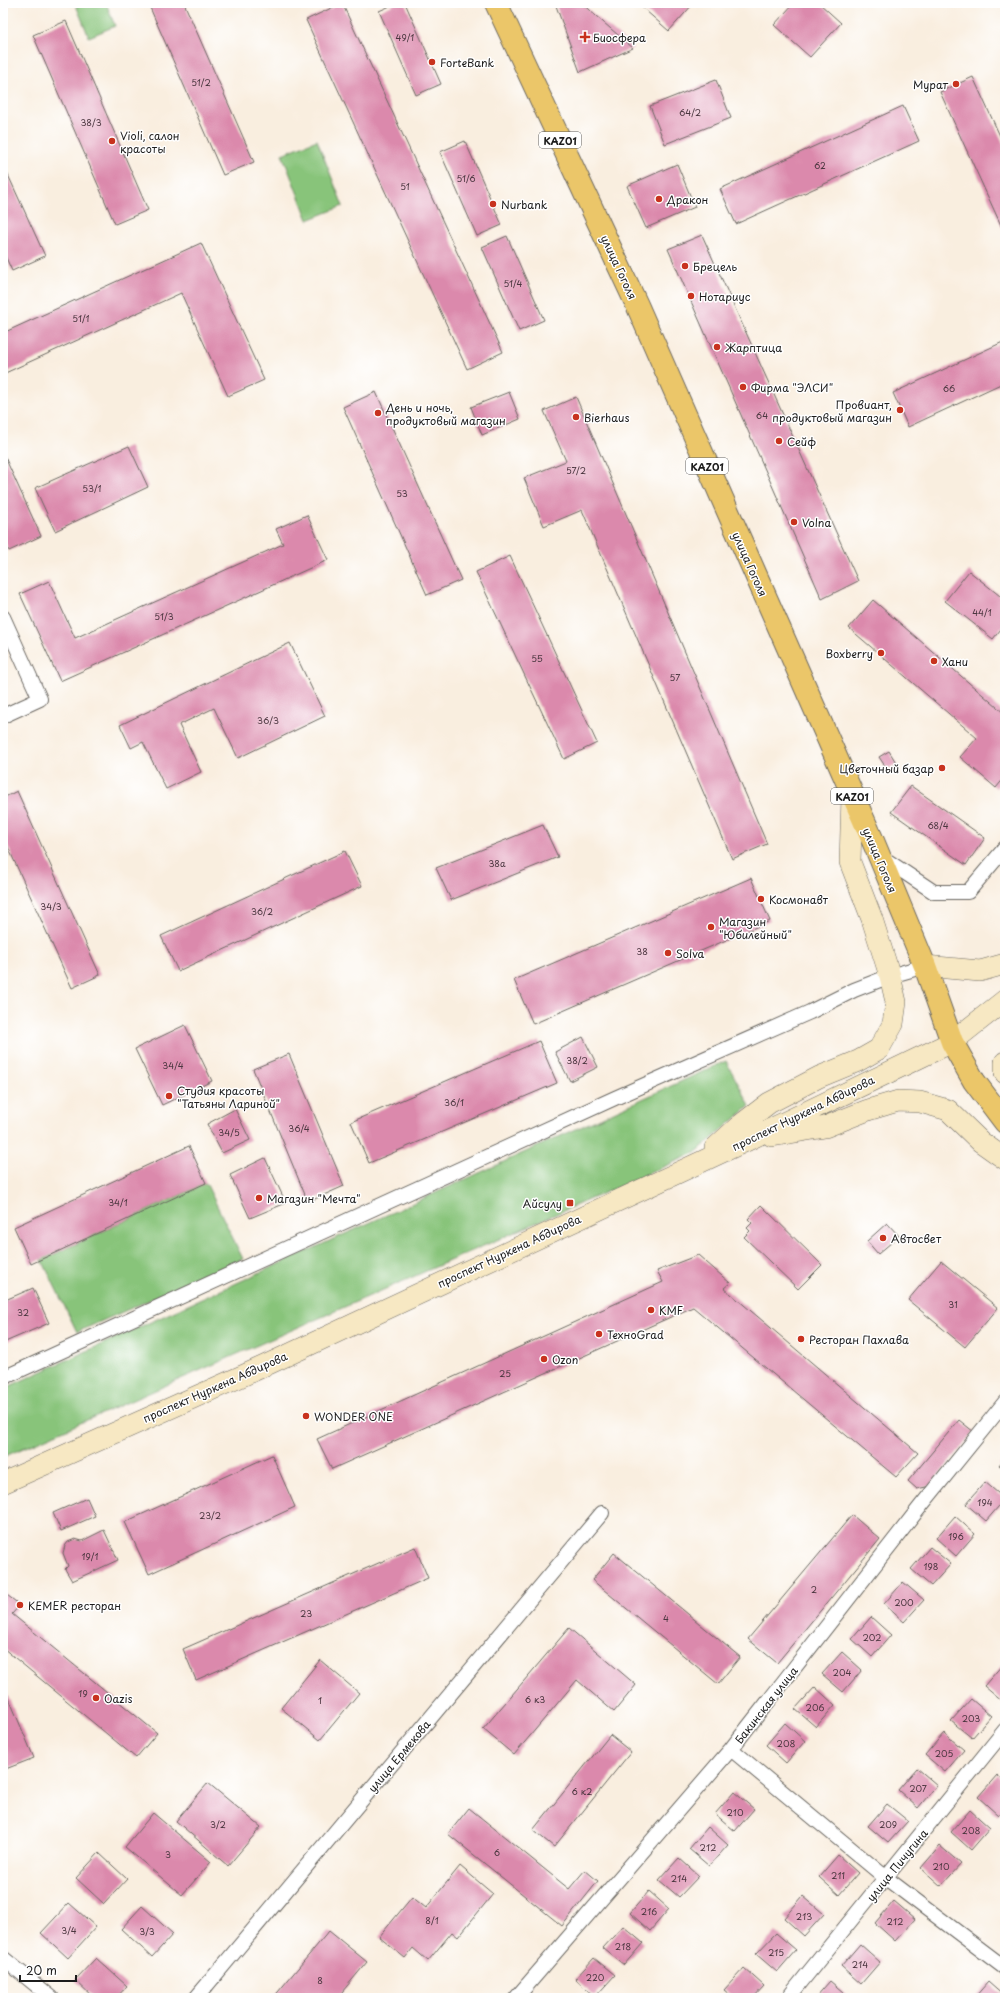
<svg xmlns="http://www.w3.org/2000/svg" width="1008" height="2001" font-family="'Playpen Sans',sans-serif">
  <style>
    .green { fill: #88c47a; stroke: #52704b }
    .building { fill: #db89ac }
    .lines { fill: none; stroke-linecap: round; stroke-linejoin: round }
    .minor-casing { stroke: #696660; stroke-width: 16 }
    .secondary-casing { stroke: #696660; stroke-width: 22 }
    .trunk-casing { stroke: #696660; stroke-width: 24 }
    .minor { stroke: #fff; stroke-width: 14 }
    .secondary { stroke: #f7e8c3; stroke-width: 21 }
    .trunk { stroke: #ebc669; stroke-width: 22 }
    .poi-dot { fill: #c8321e; stroke: #fff; stroke-width: 1.5 }
    .labels { text-anchor: middle; dominant-baseline: central; stroke-width: 3; stroke-linejoin: round; paint-order: stroke }
    .number-label { font-size: 9px; fill: #4c3740 }
    .shield { fill: #fff; stroke: #606060; stroke-width: 1 }
    .shield-label { font-size: 10px; font-weight: bold; fill: #1c1c1c }
    .poi-label { font-size: 11px; fill: #1c1c1c; stroke: #fff; text-anchor: start }
    .street-label { font-size: 11px; fill: #1c1c1c; stroke: #fff }
  </style>
  <rect width="100%" height="100%" fill="#fff"/>
  <filter id="ink" filterUnits="userSpaceOnUse"><feTurbulence type="fractalNoise" baseFrequency=".025" numOctaves="2"/><feDisplacementMap in="SourceGraphic" scale="8" xChannelSelector="R" yChannelSelector="G"/><feConvolveMatrix kernelMatrix="1 2 1 2 8 2 1 2 1" color-interpolation-filters="sRGB"/></filter>
  <filter id="wash" filterUnits="userSpaceOnUse"><feTurbulence type="fractalNoise" baseFrequency=".012" numOctaves="4" result="noise"/><feDisplacementMap in="SourceGraphic" scale="16" xChannelSelector="R" yChannelSelector="G"/><feGaussianBlur stdDeviation="0.9" result="paint"/><feColorMatrix in="noise" values="0 0 0 0 0 0 0 0 0 0 0 0 0 0 0 0 0 1.4 0 .05"/><feComposite in="paint" operator="in"/></filter>
  <g filter="url(#wash)">
    <rect width="100%" height="100%" fill="#f9eedf"/>
    <path class="green" d="M75,3H106L115,26L89,37Z
      M317,140L343,206L308,220L282,154Z
      M726,1061L750,1106L695,1153L3,1457V1389Z
      M206,1183L243,1259L77,1332L42,1260Z"/>
    <g id="blocks">
      <path class="building" d="M148,3H184L254,162L223,175Z
        M342,3L503,352L467,369L306,20Z
        M397,3H405L441,84L416,95L379,11Z
        M555,3H581L633,48L580,72Z
        M637,3H692L693,4L669,31Z
        M794,3H819L841,23L810,57L774,25Z
        M66,21L148,210L115,224L33,35Z
        M973,77L1005,147V234L940,92Z
        M716,80L731,118L665,144L650,106Z
        M903,106L919,141L736,224L720,189Z
        M465,141L502,225L477,236L440,152Z
        M3,164L45,256L12,271L3,251Z
        M677,164L695,207L646,228L627,186Z
        M702,235L858,581L822,599L668,249Z
        M507,236L544,320L519,331L482,247Z
        M201,243L264,380L228,396L181,293L3,374V333Z
        M1005,341V382L908,427L893,393Z
        M376,392L461,580L427,595L343,407Z
        M509,392L520,419L482,435L471,407Z
        M576,397L767,844L732,859L582,510L544,526L524,478L566,461L544,411Z
        M129,446L148,487L55,531L35,488Z
        M3,453L41,536L9,551L3,539Z
        M307,515L328,560L60,681L20,594L49,581L75,638L283,544L276,529Z
        M510,556L597,743L564,759L476,572Z
        M969,571L1005,600V624L993,639L945,601Z
        M873,600L1005,714V777L996,788L960,757L977,738L849,628Z
        M290,643L325,716L238,758L214,708L179,725L201,772L166,789L143,742L131,748L120,725Z
        M889,751L897,764L887,769L879,757Z
        M911,786L985,838L966,865L891,812Z
        M17,791L100,975L72,988L3,836V798Z
        M543,825L558,857L451,900L436,868Z
        M345,851L362,886L178,971L161,936Z
        M751,878L770,921L533,1024L514,980Z
        M185,1025L212,1081L162,1105L135,1049Z
        M583,1037L598,1067L570,1081L555,1052Z
        M539,1041L557,1083L369,1163L351,1122Z
        M289,1054L344,1186L308,1202L253,1069Z
        M235,1109L250,1140L222,1153L207,1124Z
        M189,1146L206,1183L31,1264L14,1227Z
        M265,1158L286,1203L250,1218L230,1175Z
        M761,1205L822,1265L798,1289L744,1237L750,1231L747,1228L752,1223L748,1219Z
        M887,1223L899,1236L878,1254L867,1241Z
        M698,1255L730,1283L724,1288L918,1453L896,1477L693,1307L332,1469L317,1439L663,1282L657,1271Z
        M941,1261L998,1308L965,1347L908,1300Z
        M33,1288L49,1323L3,1343V1301Z
        M959,1420L974,1432L930,1486L917,1489L908,1481Z
        M272,1455L295,1507L149,1574L125,1522Z
        M1005,1458V1470L999,1465Z
        M985,1482L1005,1499L986,1521L966,1504Z
        M87,1498L95,1516L61,1531L53,1513Z
        M852,1515L880,1539L777,1663L748,1639Z
        M955,1516L975,1534L956,1556L936,1538Z
        M104,1530L118,1560L72,1581L65,1569L68,1566L63,1553L65,1546L68,1542L75,1539L82,1541Z
        M415,1547L428,1578L196,1680L183,1649Z
        M930,1547L951,1564L931,1586L911,1569Z
        M614,1553L740,1657L718,1684L592,1580Z
        M903,1582L924,1600L904,1622L884,1604Z
        M3,1592L20,1605L12,1614L157,1733L136,1758L3,1648Z
        M871,1617L891,1635L872,1657L852,1639Z
        M569,1628L636,1685L614,1712L577,1680L514,1755L483,1729Z
        M842,1652L862,1670L843,1692L822,1674Z
        M320,1660L359,1693L320,1740L281,1708Z
        M1003,1664L1005,1665L1004,1703L984,1686Z
        M815,1687L835,1705L816,1727L795,1709Z
        M5,1689L34,1758L3,1770V1690Z
        M971,1699L991,1716L972,1738L951,1721Z
        M785,1723L805,1741L786,1763L766,1745Z
        M944,1733L964,1750L945,1772L925,1755Z
        M610,1735L631,1752L554,1847L533,1830Z
        M917,1768L937,1785L918,1808L898,1790Z
        M997,1775L1005,1782V1806L998,1815L978,1797Z
        M208,1783L261,1827L228,1866L176,1821Z
        M734,1792L754,1809L735,1831L715,1814Z
        M887,1804L908,1821L888,1843L868,1826Z
        M469,1808L569,1889L585,1870L598,1881L562,1926L448,1834Z
        M970,1810L990,1828L971,1850L951,1832Z
        M153,1813L211,1862L182,1895L125,1847Z
        M708,1827L728,1845L709,1866L689,1849Z
        M940,1846L961,1864L941,1886L921,1868Z
        M99,1853L127,1879L104,1904L76,1878Z
        M838,1855L858,1873L839,1895L819,1877Z
        M679,1858L699,1876L679,1897L659,1880Z
        M460,1866L493,1894L458,1937L452,1932L428,1961L413,1948L405,1958L379,1937L412,1897L426,1908Z
        M649,1891L669,1909L650,1931L630,1913Z
        M803,1896L824,1914L804,1936L784,1918Z
        M894,1901L915,1919L895,1941L875,1923Z
        M69,1903L96,1927L68,1958L41,1933Z
        M142,1906L173,1934L152,1957L121,1929Z
        M623,1926L643,1943L624,1965L603,1948Z
        M329,1931L367,1962L337,1998H273Z
        M776,1933L796,1950L777,1972L756,1954Z
        M860,1944L880,1962L861,1984L841,1966Z
        M96,1958L127,1986L116,1998H94L75,1980Z
        M594,1958L615,1975L595,1997L575,1979Z
        M744,1968L764,1986L753,1998H734L724,1990Z
        M830,1981L850,1998H815Z
        M988,1982L1005,1997V1998H974Z"/>
    </g>
  </g>
  <g filter="url(#ink)">
    <use href="#blocks" fill-opacity="0" stroke="#696660" stroke-width="1"/>
    <g class="lines">
      <defs>
        <path id="minor" d="M3,617L40,699L3,716
          M880,856L934,892H968L1005,848
          M3,1378L615,1098L810,1012L854,990L890,976L925,966
          M731,1749L886,1878L1005,1968
          M3,1958L52,1998
          M196,1998L602,1513
          M516,1998L731,1749L920,1507L1005,1402
          M788,1998L1005,1730"/>
        <path id="secondary" d="M925,966L980,971L1005,964
          M1005,1062V1073
          M772,1136L825,1127L868,1110L898,1101L920,1102L948,1110L981,1142L1005,1159
          M715,1148L738,1127L769,1103L819,1077L858,1061L879,1049L893,1024L896,1002L890,976L872,919L850,862L852,796
          M3,1483L262,1367L748,1140L952,1042L1005,1000"/>
        <path id="trunk" d="M496,3L637,305L873,841L925,966L952,1042L974,1081L1005,1122"/>
      </defs>
      <use href="#minor" class="minor-casing"/>
      <use href="#secondary" class="secondary-casing"/>
      <use href="#trunk" class="trunk-casing"/>
      <use href="#minor" class="minor"/>
      <use href="#secondary" class="secondary"/>
      <use href="#trunk" class="trunk"/>
    </g>
  </g>
  <g class="poi-dot">
    <path d="M583 31h4v4h4v4h-4v4h-4v-4h-4v-4h4z"/>
    <circle cx="432" cy="62" r="4"/>
    <circle cx="956" cy="84" r="4"/>
    <circle cx="112" cy="141" r="4"/>
    <circle cx="659" cy="199" r="4"/>
    <circle cx="493" cy="204" r="4"/>
    <circle cx="685" cy="266" r="4"/>
    <circle cx="691" cy="296" r="4"/>
    <circle cx="717" cy="347" r="4"/>
    <circle cx="743" cy="387" r="4"/>
    <circle cx="900" cy="410" r="4"/>
    <circle cx="378" cy="413" r="4"/>
    <circle cx="576" cy="417" r="4"/>
    <circle cx="779" cy="441" r="4"/>
    <circle cx="794" cy="522" r="4"/>
    <circle cx="881" cy="653" r="4"/>
    <circle cx="934" cy="661" r="4"/>
    <circle cx="942" cy="768" r="4"/>
    <circle cx="761" cy="899" r="4"/>
    <circle cx="711" cy="927" r="4"/>
    <circle cx="668" cy="953" r="4"/>
    <circle cx="169" cy="1096" r="4"/>
    <circle cx="259" cy="1198" r="4"/>
    <rect x="566" y="1199" width="8" height="8" rx="2"/>
    <circle cx="883" cy="1238" r="4"/>
    <circle cx="651" cy="1310" r="4"/>
    <circle cx="599" cy="1334" r="4"/>
    <circle cx="801" cy="1339" r="4"/>
    <circle cx="544" cy="1359" r="4"/>
    <circle cx="306" cy="1416" r="4"/>
    <circle cx="20" cy="1605" r="4"/>
    <circle cx="96" cy="1698" r="4"/>
  </g>
  <g class="labels">
    <g class="number-label">
      <text x="405" y="37">49/1</text>
      <text x="201" y="82">51/2</text>
      <text x="690" y="112">64/2</text>
      <text x="91" y="122">38/3</text>
      <text x="820" y="165">62</text>
      <text x="466" y="178">51/6</text>
      <text x="405" y="186">51</text>
      <text x="513" y="283">51/4</text>
      <text x="81" y="318">51/1</text>
      <text x="949" y="388">66</text>
      <text x="762" y="415">64</text>
      <text x="576" y="470">57/2</text>
      <text x="92" y="488">53/1</text>
      <text x="402" y="493">53</text>
      <text x="982" y="612">44/1</text>
      <text x="164" y="616">51/3</text>
      <text x="537" y="658">55</text>
      <text x="675" y="677">57</text>
      <text x="268" y="720">36/3</text>
      <text x="938" y="825">68/4</text>
      <text x="497" y="863">38а</text>
      <text x="51" y="906">34/3</text>
      <text x="262" y="911">36/2</text>
      <text x="642" y="951">38</text>
      <text x="577" y="1060">38/2</text>
      <text x="173" y="1065">34/4</text>
      <text x="454" y="1102">36/1</text>
      <text x="299" y="1128">36/4</text>
      <text x="229" y="1132">34/5</text>
      <text x="118" y="1202">34/1</text>
      <text x="953" y="1304">31</text>
      <text x="23" y="1312">32</text>
      <text x="505" y="1373">25</text>
      <text x="985" y="1502">194</text>
      <text x="210" y="1515">23/2</text>
      <text x="956" y="1536">196</text>
      <text x="90" y="1556">19/1</text>
      <text x="931" y="1566">198</text>
      <text x="814" y="1589">2</text>
      <text x="904" y="1602">200</text>
      <text x="306" y="1613">23</text>
      <text x="666" y="1618">4</text>
      <text x="872" y="1637">202</text>
      <text x="842" y="1672">204</text>
      <text x="83" y="1693">19</text>
      <text x="535" y="1699">6 к3</text>
      <text x="320" y="1700">1</text>
      <text x="815" y="1707">206</text>
      <text x="971" y="1718">203</text>
      <text x="786" y="1743">208</text>
      <text x="944" y="1753">205</text>
      <text x="918" y="1788">207</text>
      <text x="582" y="1791">6 к2</text>
      <text x="735" y="1812">210</text>
      <text x="218" y="1824">3/2</text>
      <text x="888" y="1824">209</text>
      <text x="971" y="1830">208</text>
      <text x="708" y="1847">212</text>
      <text x="497" y="1852">6</text>
      <text x="168" y="1854">3</text>
      <text x="941" y="1866">210</text>
      <text x="838" y="1875">211</text>
      <text x="679" y="1878">214</text>
      <text x="649" y="1911">216</text>
      <text x="804" y="1916">213</text>
      <text x="432" y="1920">8/1</text>
      <text x="895" y="1921">212</text>
      <text x="69" y="1930">3/4</text>
      <text x="147" y="1931">3/3</text>
      <text x="623" y="1946">218</text>
      <text x="776" y="1952">215</text>
      <text x="860" y="1964">214</text>
      <text x="595" y="1977">220</text>
      <text x="320" y="1980">8</text>
    </g>
    <g class="shield">
      <rect x="539" y="132" width="42" height="16" rx="3"/>
      <rect x="686" y="458" width="42" height="16" rx="3"/>
      <rect x="831" y="788" width="42" height="16" rx="3"/>
    </g>
    <g class="shield-label">
      <text x="560" y="140">KАZ01</text>
      <text x="707" y="466">KАZ01</text>
      <text x="852" y="796">KАZ01</text>
    </g>
    <g class="poi-label">
      <text x="593" y="37">Биосфера</text>
      <text x="440" y="62">ForteBank</text>
      <text x="948" y="84" text-anchor="end">Мурат</text>
      <text x="120" y="135">Violi, салон<tspan x="120" dy="13">красоты</tspan></text>
      <text x="667" y="199">Дракон</text>
      <text x="501" y="204">Nurbank</text>
      <text x="693" y="266">Брецель</text>
      <text x="699" y="296">Нотариус</text>
      <text x="725" y="347">Жарптица</text>
      <text x="751" y="387">Фирма "ЭЛСИ"</text>
      <text x="892" y="404" text-anchor="end">Провиант,<tspan x="892" dy="13">продуктовый магазин</tspan></text>
      <text x="386" y="407">День и ночь,<tspan x="386" dy="13">продуктовый магазин</tspan></text>
      <text x="584" y="417">Bierhaus</text>
      <text x="787" y="441">Сейф</text>
      <text x="802" y="522">Volna</text>
      <text x="873" y="653" text-anchor="end">Boxberry</text>
      <text x="942" y="661">Хани</text>
      <text x="934" y="768" text-anchor="end">Цветочный базар</text>
      <text x="769" y="899">Космонавт</text>
      <text x="719" y="921">Магазин<tspan x="719" dy="13">"Юбилейный"</tspan></text>
      <text x="676" y="953">Solva</text>
      <text x="177" y="1090">Студия красоты<tspan x="177" dy="13">"Татьяны Лариной"</tspan></text>
      <text x="267" y="1198">Магазин "Мечта"</text>
      <text x="562" y="1203" text-anchor="end">Айсулу</text>
      <text x="891" y="1238">Автосвет</text>
      <text x="659" y="1310">KMF</text>
      <text x="607" y="1334">ТехноGrad</text>
      <text x="809" y="1339">Ресторан Пахлава</text>
      <text x="552" y="1359">Ozon</text>
      <text x="314" y="1416">WONDER ONE</text>
      <text x="28" y="1605">KEMER ресторан</text>
      <text x="104" y="1698">Oazis</text>
    </g>
    <g class="street-label">
      <text transform="translate(619 267) rotate(65)">улица Гоголя</text>
      <text transform="translate(750 564) rotate(66)">улица Гоголя</text>
      <text transform="translate(880 860) rotate(67)">улица Гоголя</text>
      <text transform="translate(803 1113) rotate(-26)">проспект Нуркена Абдирова</text>
      <text transform="translate(509 1251) rotate(-25)">проспект Нуркена Абдирова</text>
      <text transform="translate(215 1387) rotate(-24)">проспект Нуркена Абдирова</text>
      <text transform="translate(766 1705) rotate(-52)">Бакинская улица</text>
      <text transform="translate(399 1756) rotate(-50)">улица Ермекова</text>
      <text transform="translate(897 1865) rotate(-51)">улица Пичугина</text>
    </g>
  </g>
  <rect width="1008" height="2001" fill="none" stroke="#fff" stroke-width="16"/>
  <path d="M20 1975v6h56v-6" fill="none" stroke="#1c1c1c" stroke-width="2"/>
  <text x="26" y="1975" font-size="12" fill="#1c1c1c" stroke="#ffffff" stroke-width="3" paint-order="stroke">20 m</text>
</svg>
